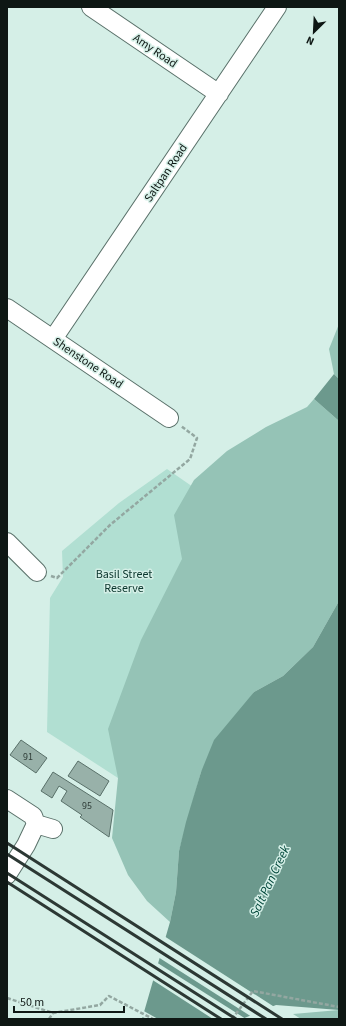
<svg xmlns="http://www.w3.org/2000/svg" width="346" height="1026" font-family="'Source Sans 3',sans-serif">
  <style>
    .green { fill: #b1dfd2 }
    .forest { fill: #95c3b6 }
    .water { fill: #6c998d }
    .pier { fill: #d5efe7 }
    .building { fill: #98b1a9; stroke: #597069 }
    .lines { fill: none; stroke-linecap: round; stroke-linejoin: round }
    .minor-casing { stroke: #5a716a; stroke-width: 20 }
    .path { stroke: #93a7a1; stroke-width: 2.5; stroke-dasharray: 4 2; stroke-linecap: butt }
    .minor { stroke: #fff; stroke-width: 18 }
    .rail { stroke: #2c3834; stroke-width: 3 }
    .labels { text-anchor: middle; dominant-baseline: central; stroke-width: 3; stroke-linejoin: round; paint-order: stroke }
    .number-label { font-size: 10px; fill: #303e39 }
    .street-label { font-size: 12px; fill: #0e1714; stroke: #d5efe7 }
    .park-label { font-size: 12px; fill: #0b362d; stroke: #d5efe7 }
    .water-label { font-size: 13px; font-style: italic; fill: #02473a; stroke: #d5efe7 }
  </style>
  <rect width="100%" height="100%" fill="#d5efe7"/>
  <path class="green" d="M167,469L222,507L118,778L47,732L50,598L63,577L62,551L119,503Z"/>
  <path class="forest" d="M339,324V379L334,374L329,349Z
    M314,399L339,421V601L313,647L283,676L254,692L201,772L179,851L176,892L170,922L147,901L128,875L112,838L118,778L108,729L141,640L182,559L174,515L194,480L227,451L266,427L307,407Z
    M339,1010V1019H301L293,1014Z"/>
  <path class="water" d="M334,374L339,379V421L314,399Z
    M339,601V1010L276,1005L242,1019H142L170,922L176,892L179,851L186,822L201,772L214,740L254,692L283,676L313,647Z"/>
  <path class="pier" d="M164,936L276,1008L252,1017L158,957Z
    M156,962L246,1019H213L151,979Z
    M142,1010L158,1019H147L140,1016Z"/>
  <path class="building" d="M21,740L47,758L36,773L10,755Z
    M78,761L109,781L100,796L68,776Z
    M53,772L113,810L109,837L80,817L82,815L61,801L67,791L59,786L52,798L41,791Z"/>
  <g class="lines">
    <defs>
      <path id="minor" d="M91,7L219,94
        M7,308L169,418
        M53,339L277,7
        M7,542L37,572
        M7,799L33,816L36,824
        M36,824L53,829
        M7,875L26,845L36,824"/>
    </defs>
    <use href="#minor" class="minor-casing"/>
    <path class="path" d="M51,576L57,578L110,525L190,459L197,438L181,426
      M7,998L53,1013L100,1005L109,996L153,1019
      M49,1019L53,1013
      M232,1019L253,991L339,1007"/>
    <use href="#minor" class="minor"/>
    <path class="rail" d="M7,843L282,1019
      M7,854L266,1019
      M7,873L236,1019
      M7,882L221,1019"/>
  </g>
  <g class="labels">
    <g class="number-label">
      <text x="28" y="757">91</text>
      <text x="87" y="806">95</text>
    </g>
    <g class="street-label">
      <text transform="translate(155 51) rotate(34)">Amy Road</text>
      <text transform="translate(166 173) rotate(-56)">Saltpan Road</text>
      <text transform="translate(88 363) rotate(34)">Shenstone Road</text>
    </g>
    <g class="park-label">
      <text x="124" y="574">Basil Street<tspan x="124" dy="14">Reserve</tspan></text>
    </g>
    <g class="water-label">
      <text transform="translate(270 881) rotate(-65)">Salt Pan Creek</text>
    </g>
  </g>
  <rect width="346" height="1026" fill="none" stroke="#0e1714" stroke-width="16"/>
  <g transform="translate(314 32) rotate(204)" stroke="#d5efe7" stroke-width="3" paint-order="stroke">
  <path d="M0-3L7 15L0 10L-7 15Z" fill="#0e1714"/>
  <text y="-6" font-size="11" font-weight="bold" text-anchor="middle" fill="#0e1714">N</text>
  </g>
  <path d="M14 1006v6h110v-6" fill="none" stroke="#0e1714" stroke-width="2"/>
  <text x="20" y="1006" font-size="12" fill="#0e1714" stroke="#d5efe7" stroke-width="3" paint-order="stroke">50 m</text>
</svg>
